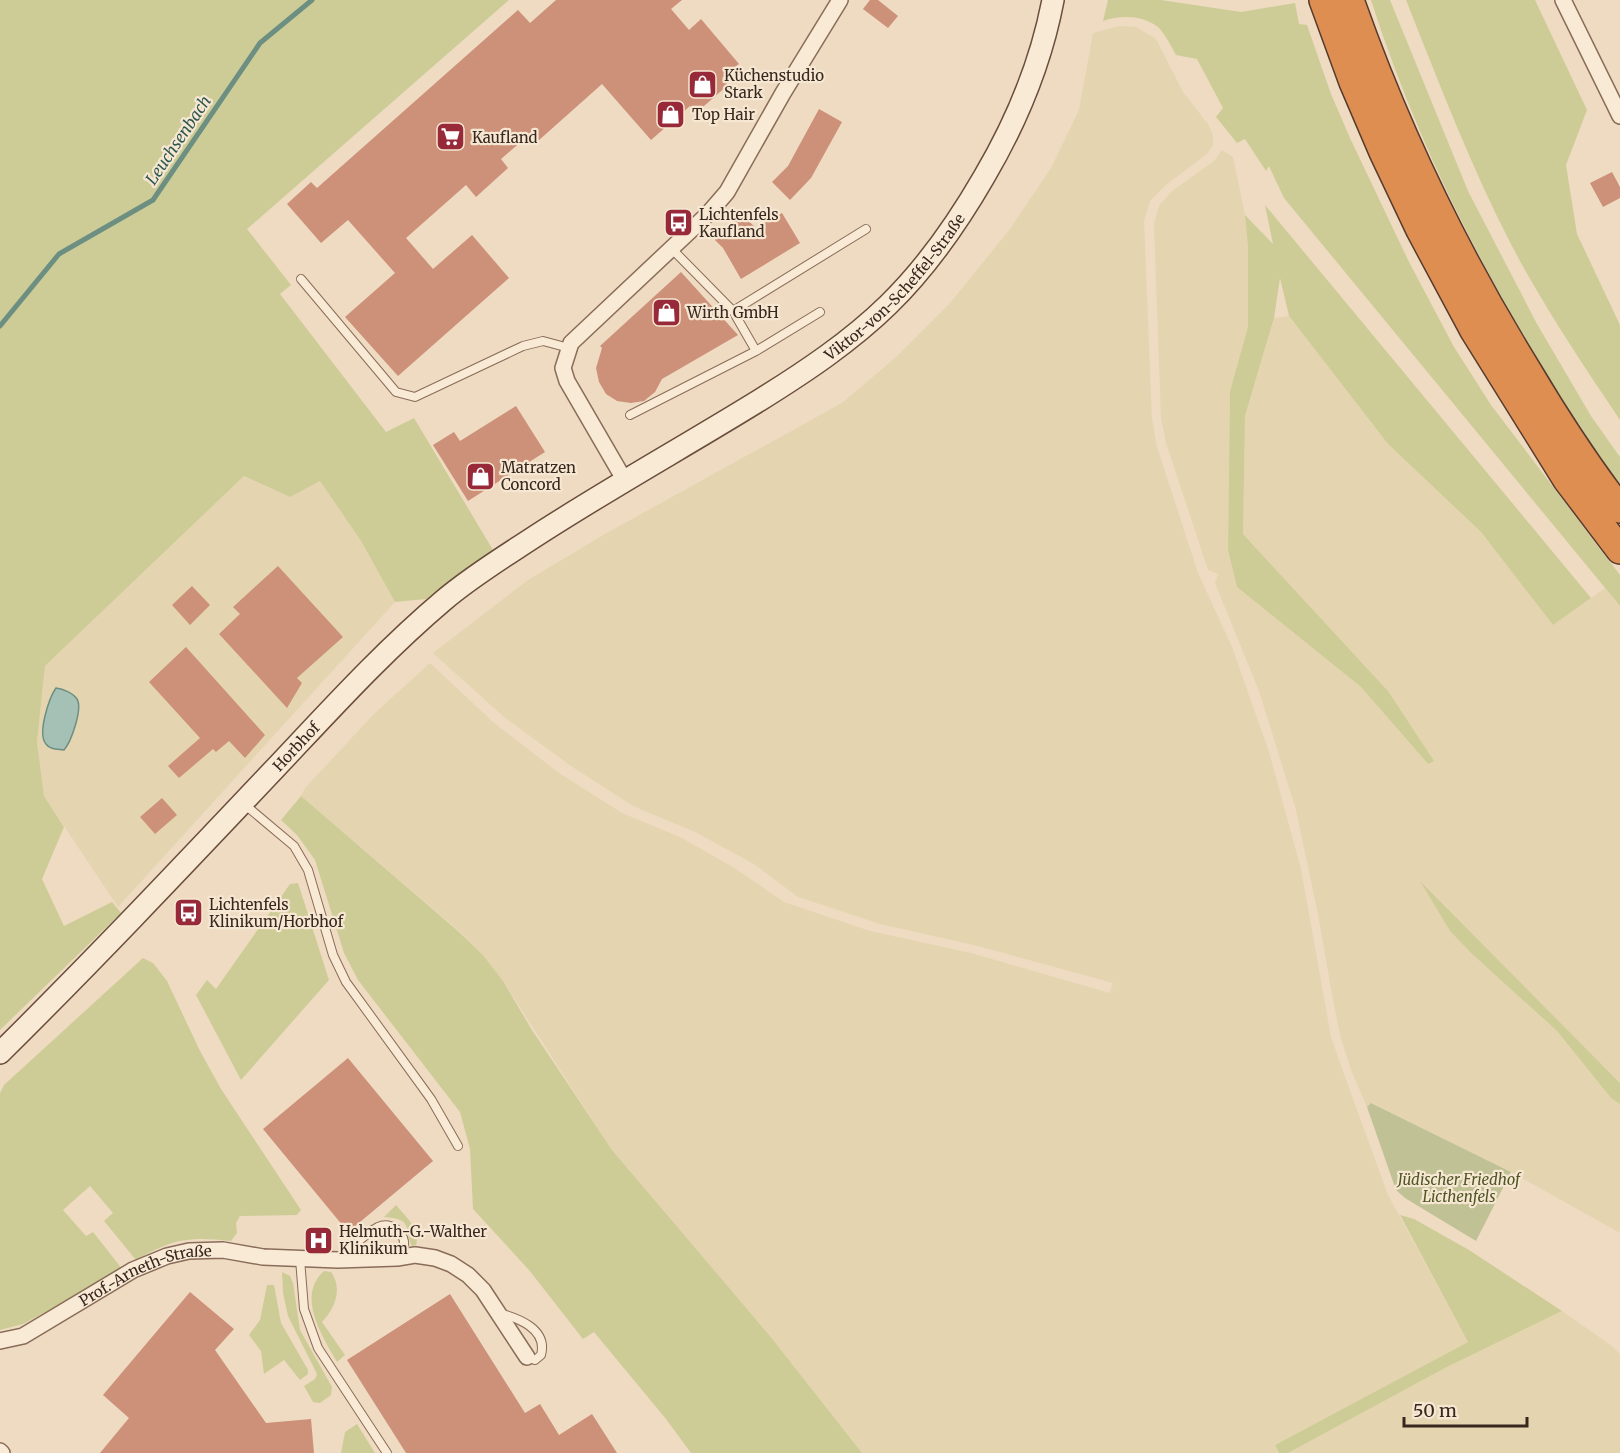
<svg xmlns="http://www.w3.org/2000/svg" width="1620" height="1453" font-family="Merriweather,serif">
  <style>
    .farmland { fill: #e4d5b0 }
    .green { fill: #cdcc96 }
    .cemetery { fill: #c1c196 }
    .water { fill: #a5c1b5; stroke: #6c8f82; stroke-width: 1.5 }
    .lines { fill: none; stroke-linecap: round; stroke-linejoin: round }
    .stream { stroke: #6c8f82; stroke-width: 5 }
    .building { fill: #cd9078 }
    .lane-casing { stroke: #896c59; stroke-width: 10 }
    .street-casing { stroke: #896c59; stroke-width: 18 }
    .secondary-casing { stroke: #6a4d3c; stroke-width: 24 }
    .highway-casing { stroke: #563b2e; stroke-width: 30 }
    .lane { stroke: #f9ead6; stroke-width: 8 }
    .street { stroke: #f9ead6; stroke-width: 15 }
    .secondary { stroke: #f9ead6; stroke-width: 21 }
    .highway { stroke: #df8e52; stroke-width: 27 }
    .labels { text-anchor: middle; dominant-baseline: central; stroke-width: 4.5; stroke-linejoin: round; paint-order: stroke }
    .poi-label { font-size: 15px; fill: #38271e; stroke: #f6e7d2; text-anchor: start }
    .street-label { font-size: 15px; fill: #38271e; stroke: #f6e7d2 }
    .park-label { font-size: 15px; font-style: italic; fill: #4f5524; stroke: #f6e7d2 }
    .water-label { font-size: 16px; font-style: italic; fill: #2d5850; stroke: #f6e7d2 }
  </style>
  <rect width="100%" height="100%" fill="#eedbc2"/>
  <path class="farmland" d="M1119,26L1136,27L1156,39L1183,92L1208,124L1213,135V145L1207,154L1166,185L1150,201L1144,221L1152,419L1157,447L1198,573L1232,647L1269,752L1301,869L1331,1037L1344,1074L1388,1195L1468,1342L1275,1445L1279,1453H862L770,1336L611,1149L503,981L483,955L458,930L301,796L305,788L375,713L430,663L493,722L559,773L622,813L682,838L736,869L784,902L870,931L971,953L1110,993L1113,983L978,946L880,924L798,897L754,864L695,832L633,806L571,766L504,717L433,653L528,580L605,534L842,403L895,358L951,302L1010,229L1051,168L1079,110L1093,33Z
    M1222,150L1233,157L1245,215L1248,247V328L1230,391L1228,550L1237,586L1361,687L1428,764L1433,761L1388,691L1243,534L1245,416L1274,318L1289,316L1388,444L1481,532L1553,625L1605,588L1620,606V1083L1423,884L1450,931L1471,953L1557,1031L1611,1098L1620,1104V1233L1511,1172L1372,1103L1367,1107L1351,1070L1340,1035L1331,989L1318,914L1296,810L1259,691L1215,583L1218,574L1208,570L1166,443L1161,418L1154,224L1159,206L1172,191L1214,161Z
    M244,476L290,497L320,481L361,541L395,602L118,907L44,796L37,742L45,666Z
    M1562,1311L1612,1346L1620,1354V1453H1288L1445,1368Z"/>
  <path class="green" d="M0,0H509L247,229L291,285L280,294L386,432L414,418L493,550L426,599L395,602L361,541L320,481L290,497L244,476L45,666L37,742L44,796L64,827L42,879L64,926L112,902L121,913L0,1030Z
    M1108,0H1161L1241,12L1295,3L1299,24L1307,25L1331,94L1350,138L1409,262L1454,347L1491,405L1620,575V606L1284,198L1269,166L1266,171L1245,139L1237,143L1216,117L1223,108L1197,59L1176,55C1171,46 1165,34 1158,27C1142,15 1121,15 1103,21Z
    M1371,0H1390L1468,191L1537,324L1591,416L1620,457V486C1516,336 1427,175 1371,0Z
    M1406,0H1535L1587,110L1566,165L1577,234L1620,325V420C1582,363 1544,307 1512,246C1471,167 1439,83 1406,0Z
    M1265,205L1591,598L1553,625L1481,532L1388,444L1289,316L1280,278L1274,318L1245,416L1243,534L1388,691L1434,761L1428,764L1361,687L1237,587L1228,550L1230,391L1248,327V247L1245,215L1273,244Z
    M301,796L458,931L483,955L503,981L532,1030L612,1150L770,1336L862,1453H691L666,1419L594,1332L583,1339L529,1270L473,1209L470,1149L460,1112L358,980L344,953L315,860L297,835L281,820Z
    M1420,881L1620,1083V1104L1611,1098L1557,1031L1471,953L1450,931Z
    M298,883L329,980L241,1080L196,995L207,980L216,989L290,884Z
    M143,958L153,963L167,981L200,1051L221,1089L301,1210L297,1215L240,1216L236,1223L237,1233L231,1241C189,1236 172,1239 136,1260L104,1221L113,1213L90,1186L63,1210L86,1236L93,1232L123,1270L23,1324L0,1330V1093L4,1085Z
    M396,1205C405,1216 421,1229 416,1245L412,1246C403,1229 415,1219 384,1217Z
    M1400,1215L1414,1219L1469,1250L1562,1311L1445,1368L1288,1453H1279L1275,1445L1468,1342Z
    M324,1271L331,1272C343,1288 335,1309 322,1322L345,1355L337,1362C322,1336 296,1296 324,1271Z
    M282,1272L290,1276L293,1283L300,1330L332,1387L331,1395L320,1403L313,1402L304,1386L315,1379L317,1374L288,1316L283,1293Z
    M267,1285H274L281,1323L308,1370V1374L300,1380L284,1360L264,1374L261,1351L249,1335L260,1320Z
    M357,1424L375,1453H341L345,1432Z"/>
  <path class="cemetery" d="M1371,1103L1511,1172L1476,1241L1405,1198L1396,1190L1367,1107Z"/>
  <path class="water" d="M56,688C63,689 73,693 77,699C83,709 71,742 64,750C58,749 50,750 46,744C37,734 49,698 56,688Z"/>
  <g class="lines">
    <path class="stream" d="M0,326L59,254L153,200L260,43L312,0"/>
  </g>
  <path class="building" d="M556,0H682L671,9L689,30L701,19L739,64L722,78L728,85L696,113L690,106L651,140L602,84L538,141L531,133L501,159L508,168L476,197L466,185L406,238L433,269L472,235L509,278L398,376L345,317L395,273L348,220L321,243L287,204L311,182L317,188L518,10L530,23Z
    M870,0H878L898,16L888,28L863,9Z
    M819,109L842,122L811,178L790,200L772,182L788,166Z
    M1612,172L1620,187V198L1603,207L1590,183Z
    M740,213L756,228L782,213L800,243L741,279L723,248L715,240Z
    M681,272L738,335L662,379L655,392L644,401L631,403L617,401L606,394L599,382L596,368L602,348L600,346Z
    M516,406L545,452L468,501L433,445L454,432L460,441Z
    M278,566L343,637L297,678L302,683L287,708L219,634L240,614L233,607Z
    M192,586L210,605L190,625L172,605Z
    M186,647L265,735L245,758L229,741L216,752L213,749L179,778L168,766L200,738L149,682Z
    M162,798L177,815L155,834L140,817Z
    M348,1058L433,1161L348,1232L263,1129Z
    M190,1292L234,1329L215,1350L266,1423L311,1419L314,1453H100L129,1418L103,1395Z
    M450,1294L525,1413L540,1404L559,1435L592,1414L617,1453H406L347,1360Z"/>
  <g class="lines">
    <defs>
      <path id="lane" d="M671,248L733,311L866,229
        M301,279L396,392L415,397L523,346L543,341L569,348
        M733,311L756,351
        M630,415L756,351L820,312
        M244,804L294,846L308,870L333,955L346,982L431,1099L458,1146
        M341,1257C352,1248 364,1234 378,1227C396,1219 413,1242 399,1256
        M300,1259L304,1309L318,1348L387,1453
        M499,1313C518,1318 548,1329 541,1355L535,1360L527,1357"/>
      <g id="street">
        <path d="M1563,0L1620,116"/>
        <path d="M625,481L567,381L563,368L571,343L708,214L727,192L783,93L840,0"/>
        <path id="s1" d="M0,1341L23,1336L133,1270L167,1256L189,1251L223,1250L263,1257L338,1260L397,1258L415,1255L435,1258L451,1264L468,1275L483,1290L527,1357"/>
        <path d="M0,1451L2,1453"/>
      </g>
      <g id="secondary">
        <path id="s2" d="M0,1053C91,963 178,871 266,778C323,718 380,654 444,600C471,577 502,558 531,539C606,490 684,447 760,400C805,372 850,342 888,305C926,268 958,222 984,177C1017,121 1041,63 1053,0"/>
      </g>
      <path id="highway" d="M1323,0L1353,82L1383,152L1420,230L1473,329L1567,480L1620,550
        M1350,0C1396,131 1456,255 1529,373C1557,420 1587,466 1620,509"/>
    </defs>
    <use href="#lane" class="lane-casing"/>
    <use href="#street" class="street-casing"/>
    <use href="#secondary" class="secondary-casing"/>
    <use href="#highway" class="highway-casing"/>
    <use href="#lane" class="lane"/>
    <use href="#street" class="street"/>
    <use href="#secondary" class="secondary"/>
    <use href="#highway" class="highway"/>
  </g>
  <defs>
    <symbol id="shop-square" viewBox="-11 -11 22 22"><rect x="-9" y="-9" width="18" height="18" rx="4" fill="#982938" stroke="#f6e7d2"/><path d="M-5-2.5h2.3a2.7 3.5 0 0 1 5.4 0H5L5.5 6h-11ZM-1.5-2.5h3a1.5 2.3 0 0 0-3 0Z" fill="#fff"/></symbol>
    <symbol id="supermarket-square" viewBox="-11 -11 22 22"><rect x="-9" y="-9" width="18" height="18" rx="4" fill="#982938" stroke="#f6e7d2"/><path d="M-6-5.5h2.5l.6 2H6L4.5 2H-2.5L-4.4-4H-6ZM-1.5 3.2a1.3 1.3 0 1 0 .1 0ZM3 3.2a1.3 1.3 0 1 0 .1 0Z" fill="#fff"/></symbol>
    <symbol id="bus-square" viewBox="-11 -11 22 22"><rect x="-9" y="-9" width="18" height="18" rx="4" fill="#982938" stroke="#f6e7d2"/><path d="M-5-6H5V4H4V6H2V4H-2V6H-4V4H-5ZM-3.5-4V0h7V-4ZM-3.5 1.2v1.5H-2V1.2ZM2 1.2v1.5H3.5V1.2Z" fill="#fff"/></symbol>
    <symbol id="hospital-square" viewBox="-11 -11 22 22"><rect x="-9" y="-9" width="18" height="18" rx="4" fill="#982938" stroke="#f6e7d2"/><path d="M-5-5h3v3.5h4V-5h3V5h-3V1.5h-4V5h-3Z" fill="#fff"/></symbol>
  </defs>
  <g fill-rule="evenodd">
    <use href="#shop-square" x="686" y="68" width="33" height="33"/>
    <use href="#shop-square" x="654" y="98" width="33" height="33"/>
    <use href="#supermarket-square" x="434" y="120" width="33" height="33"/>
    <use href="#bus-square" x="662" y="206" width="33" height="33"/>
    <use href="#shop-square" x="650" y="296" width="33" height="33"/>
    <use href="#shop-square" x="464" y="460" width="33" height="33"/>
    <use href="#bus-square" x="172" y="896" width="33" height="33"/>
    <use href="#hospital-square" x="302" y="1224" width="33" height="33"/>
  </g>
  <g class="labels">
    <g class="poi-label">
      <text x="724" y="75">Küchenstudio<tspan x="724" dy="17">Stark</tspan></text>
      <text x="692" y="114">Top Hair</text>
      <text x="472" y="137">Kaufland</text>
      <text x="699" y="214">Lichtenfels<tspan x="699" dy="17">Kaufland</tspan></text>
      <text x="687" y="312">Wirth GmbH</text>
      <text x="501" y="467">Matratzen<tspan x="501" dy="17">Concord</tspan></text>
      <text x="209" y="904">Lichtenfels<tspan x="209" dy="17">Klinikum/Horbhof</tspan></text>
      <text x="339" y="1231">Helmuth-G.-Walther<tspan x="339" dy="17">Klinikum</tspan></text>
    </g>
    <g class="street-label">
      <text stroke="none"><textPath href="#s2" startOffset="1186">Viktor-von-Scheffel-Straße</textPath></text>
      <text stroke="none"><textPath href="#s2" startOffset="426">Horbhof</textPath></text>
      <text stroke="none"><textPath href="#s1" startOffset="162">Prof.-Arneth-Straße</textPath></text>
    </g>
    <g class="park-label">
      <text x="1459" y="1179">Jüdischer Friedhof<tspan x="1459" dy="17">Licthenfels</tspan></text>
    </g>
    <g class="water-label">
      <text transform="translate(178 140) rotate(-56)">Leuchsenbach</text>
    </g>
  </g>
  <path d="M1404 1417v9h123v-9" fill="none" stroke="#38271e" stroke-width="3"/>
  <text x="1413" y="1417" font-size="18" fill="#38271e" stroke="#f6e7d2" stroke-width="4.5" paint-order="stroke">50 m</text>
</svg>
